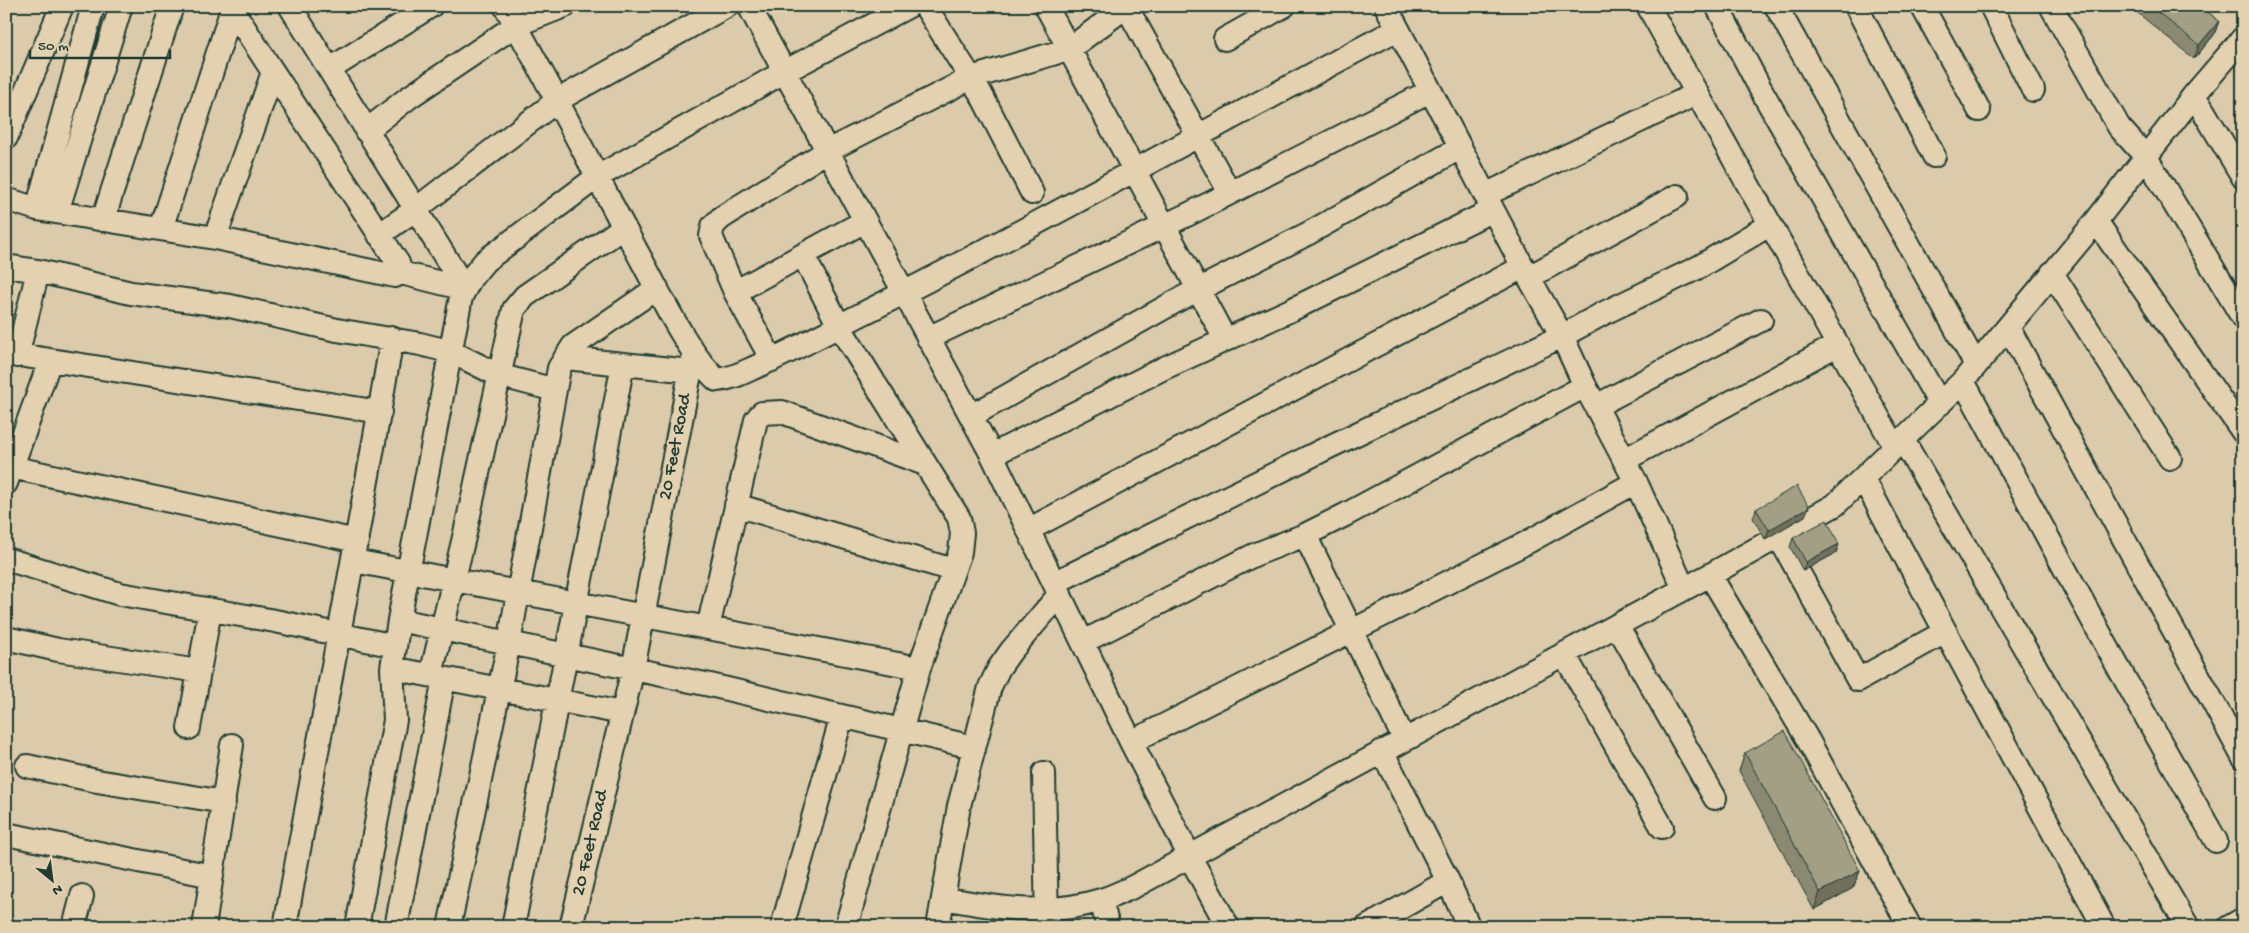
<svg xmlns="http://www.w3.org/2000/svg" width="2249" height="933" font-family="'Gochi Hand',sans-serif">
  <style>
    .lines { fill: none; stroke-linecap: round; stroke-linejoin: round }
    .minor-casing { stroke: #1f3d34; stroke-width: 26 }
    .minor { stroke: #e4d1af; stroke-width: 22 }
    .wall { fill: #8b8972; stroke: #1f3d34 }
    .shaded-wall { fill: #716f5d; stroke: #1f3d34 }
    .building { fill: #a29f85; stroke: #1f3d34 }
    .labels { text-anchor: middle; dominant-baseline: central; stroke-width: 4; stroke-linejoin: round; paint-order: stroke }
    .street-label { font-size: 19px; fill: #1f3d34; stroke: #e4d1af }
  </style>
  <rect width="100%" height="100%" fill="#dccbaa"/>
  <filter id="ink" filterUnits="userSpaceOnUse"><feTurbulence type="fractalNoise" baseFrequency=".02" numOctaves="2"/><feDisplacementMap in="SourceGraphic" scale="10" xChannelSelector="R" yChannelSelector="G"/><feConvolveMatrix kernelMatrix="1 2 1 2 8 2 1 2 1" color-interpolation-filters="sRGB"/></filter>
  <g filter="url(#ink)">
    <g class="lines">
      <defs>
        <path id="minor" d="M290,6L465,289
          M505,6C553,90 596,176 642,261C661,296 689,355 717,380C733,379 746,371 760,365C794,350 827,332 860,315C1042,224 1218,123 1398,29
          M749,6L992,455L1131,742L1189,855L1228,927
          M925,6L981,94L1032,193
          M1046,6L1225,339
          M1126,6L1230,193
          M1386,6L1523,267L1562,336L1585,386L1636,482L1684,589
          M1648,6L1895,447
          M1717,6L1760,88L1940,404
          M1776,6L1976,365
          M1856,6L1934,156
          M1922,6L1979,110
          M1991,6L2033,90
          M2051,6L2119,127L2146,157L2243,318
          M1225,39L1284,6
          M330,69L431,6
          M2194,95L2243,177
          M366,131L408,98L516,25L565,6
          M6,138L62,6
          M1485,195L1696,94
          M6,199L37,209L215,238L395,276L401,273L398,263L230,6
          M37,209L93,6
          M57,212L121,6
          M103,220L172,6
          M2096,221L2243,432
          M161,229L232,9
          M379,235L416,209L558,100L727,6
          M215,238L273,72
          M803,255L839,326L959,518L962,533L960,552L919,668L846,927
          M6,266L38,271L131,293L230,306L337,330L420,344L452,352L498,375L555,390
          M401,273L465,289
          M2052,273L2170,458
          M1529,277L1677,196
          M735,292L865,221
          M2008,327L2243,757
          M928,338L1189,214L1430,91
          M6,353L380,412
          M17,356L38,271
          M565,358L691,371
          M772,360L735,292L711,236L713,226L721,218L827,151L971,78L1069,49L1127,6
          M1963,381L2117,665L2216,841
          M1596,406L1761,320
          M971,416L1180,299L1309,233L1460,148
          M1903,440L2188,927
          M992,455L1162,369L1293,309L1493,210
          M1624,460L1837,345
          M6,466L357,541
          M1863,478L2104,927
          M6,483L50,361
          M736,505L953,570
          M1028,530L1523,267
          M1305,535L1404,739
          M1779,537L1858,680L1945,632
          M6,559L120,594L275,621L395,646
          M354,561L919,668
          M1710,575L1808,740L1910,927
          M1054,583L1329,447L1562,336L1604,313L1699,267L1769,225
          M399,620L710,685L973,747
          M1617,625L1715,798
          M708,628L756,420L762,413L782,412L925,464
          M6,638L58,650L199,671
          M1083,642L1254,555L1305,535L1345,515L1585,386
          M1564,654L1662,827
          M392,668L622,713
          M431,675L465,533L514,309L525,296L624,227
          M189,728L210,610
          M1131,742L1526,543L1636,482
          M1382,751L1448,881L1469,927
          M27,766L97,781L224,802
          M1044,773L1047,927
          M6,834L212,876
          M943,898C996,908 1048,917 1101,900C1112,897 1123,891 1133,887L1710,575L1835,505L1963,381L2096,221L2194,95L2243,38
          M1101,900L1108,927
          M74,927L82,896
          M204,927L232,745
          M285,927C320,730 359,535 392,338
          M357,927L395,720L392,668L399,620L461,297L471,278L485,261L597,177L784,72L909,6
          M396,927L442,689L447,679
          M449,927L509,643L559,368L573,346L657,288
          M513,927L623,364
          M571,927L633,669L694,353
          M782,927L842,716
          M938,927L959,806L990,687L999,668L1011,651L1060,594
          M1367,927L1448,881
          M2229,927L2243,919"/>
      </defs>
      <use href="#minor" class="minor-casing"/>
      <use href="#minor" class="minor"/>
    </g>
    <path class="wall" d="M2135,6H2200L2219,21L2214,35L2194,59L2134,10Z
      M1756,509L1805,516L1765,539L1753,518Z
      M1793,538L1839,544L1836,553L1803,571L1790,547Z
      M1745,753L1860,871L1853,888L1814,910L1739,771Z"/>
    <path class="shaded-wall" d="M2219,21L2214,35L2194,59L2199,45Z
      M1809,507L1805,516L1765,539L1769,530Z
      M1839,544L1836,553L1803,571L1806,562Z
      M1860,871L1853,888L1814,910L1820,892Z"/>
    <path class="building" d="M2150,6H2200L2219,21L2199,45Z
      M1797,486L1809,507L1769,530L1756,509Z
      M1827,520L1839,544L1806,562L1793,538Z
      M1785,731L1860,871L1820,892L1745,753Z"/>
  </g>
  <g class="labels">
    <g class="street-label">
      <text transform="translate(676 447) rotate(-79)">20 Feet Road</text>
      <text transform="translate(591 843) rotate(-77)">20 Feet Road</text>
    </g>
  </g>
  <rect width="2249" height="933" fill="none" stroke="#e4d1af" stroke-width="25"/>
  <rect x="12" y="12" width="2224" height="908" fill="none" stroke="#1f3d34" stroke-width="2" filter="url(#ink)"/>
  <g transform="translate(52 880) rotate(151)" stroke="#e4d1af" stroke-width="4" paint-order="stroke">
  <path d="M0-4L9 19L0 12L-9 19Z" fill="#1f3d34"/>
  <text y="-8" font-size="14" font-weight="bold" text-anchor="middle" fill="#1f3d34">N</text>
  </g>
  <path d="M30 50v8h140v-8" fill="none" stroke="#1f3d34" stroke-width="2.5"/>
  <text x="38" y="50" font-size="15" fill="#1f3d34" stroke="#e4d1af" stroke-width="4" paint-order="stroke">50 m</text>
</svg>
